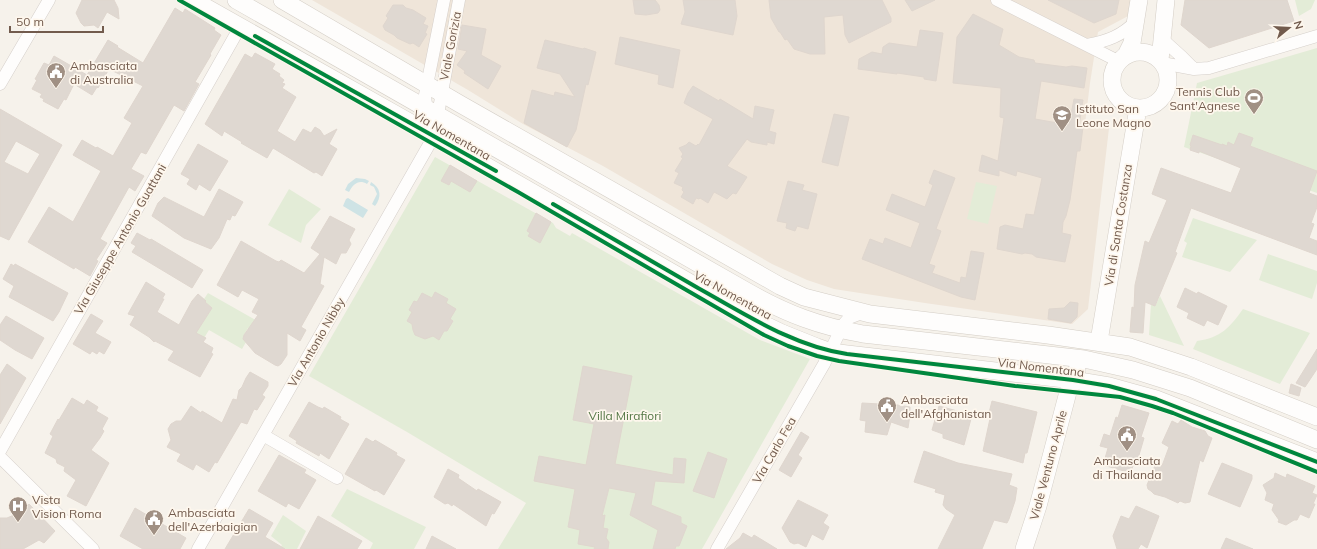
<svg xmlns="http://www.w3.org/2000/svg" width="1317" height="549" font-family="Mulish,sans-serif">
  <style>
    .residential { fill: #efe5d9 }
    .green { fill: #e3ecd7 }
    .water { fill: #cee3e5 }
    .building { fill: #dfd8d1; stroke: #dfd6ce; fill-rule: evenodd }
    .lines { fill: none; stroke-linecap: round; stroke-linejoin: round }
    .street-casing { stroke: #d5cfca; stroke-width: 13 }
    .secondary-casing { stroke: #d4cec6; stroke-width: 18 }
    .street { stroke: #fefdfc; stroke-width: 12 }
    .secondary { stroke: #fefdfc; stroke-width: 17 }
    .cycleway-casing { stroke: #fef7ed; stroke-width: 6 }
    .cycleway { stroke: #00873e; stroke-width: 4 }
    .labels { text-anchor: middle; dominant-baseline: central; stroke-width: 3.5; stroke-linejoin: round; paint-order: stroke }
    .street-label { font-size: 12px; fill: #725b4d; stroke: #fef7ed }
    .poi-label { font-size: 12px; fill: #725b4d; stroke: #fef7ed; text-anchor: start }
    .park-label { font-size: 12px; fill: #547746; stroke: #fef7ed }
  </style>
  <rect width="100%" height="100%" fill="#f6f2eb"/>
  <path class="residential" d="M312,0H1132L1130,15L1098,32L1090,83L1085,124L1109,128L1088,309L1072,324L925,303L834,289L807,280L772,264L603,166L523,124L468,90Z"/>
  <path class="green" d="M1295,0H1315L1311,9L1299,16Z
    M1317,48V193L1184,147L1197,83Z
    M435,157L553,223L556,228L570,236L572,233L760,340L810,359L702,549H498L526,503L407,432L309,376Z
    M976,182L997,186L988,224L967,219Z
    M289,189L321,209L306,225L301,243L268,225Z
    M1193,218L1257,240L1230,272L1182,257L1187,243L1184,241Z
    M1268,254L1317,271V283L1312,299L1259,280Z
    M208,293L266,326L253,331L248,328L244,335L243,339L246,342L242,349L209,330L204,338L186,329L203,322L212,308L205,302L206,301L204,299Z
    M1160,296L1184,346L1149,335L1151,304L1155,306Z
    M1243,309L1310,333L1280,384L1193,349L1197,341C1221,338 1230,327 1243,309Z
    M347,489L426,527L414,549H370L373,543L331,516Z
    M283,515L306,531L297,549H280L282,545L271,536Z"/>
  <path class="water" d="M356,178L365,179L369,181L367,184C359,179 353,184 349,192L345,190L348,184Z
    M371,182C381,188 382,197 375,206L372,204L377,194L374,187L370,185Z
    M348,198L368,210L363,218L343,206L346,199Z"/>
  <path class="building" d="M82,0H114L118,8L119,19L107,12L98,28L94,25L84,26L81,23L76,13Z
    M633,0H655L659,5L660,10L658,13L646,15L635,14Z
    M683,0H735L737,16L733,35L681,24L685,12Z
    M769,0H882L891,18V22L849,43L845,35L843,15L824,17L825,54H810L794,49L787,39L785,40L780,32H779L771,18Z
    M905,0H935L912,11Z
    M1048,0H1119L1116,14L1094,23Z
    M1185,0H1287L1294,21L1209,48L1181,25Z
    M393,5H403L406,8L413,10L426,18L423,24L428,26L425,33L427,34L419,47L413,43L410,44L397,38L394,35L385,30L383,26L388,18L386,16Z
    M175,8L183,13L185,9L215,28L214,30L221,35L210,54L211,55L195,82L199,84L184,111L174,105L146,154L141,152L131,169L144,176L135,191L129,187L100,239L107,243L96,260L98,261L90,276L75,267L74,269L28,242L49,207L73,222L101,171L73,155L82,140L96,148L97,147L113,156L132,123L124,118L143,86L109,69L98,88L97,87L92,95L74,84L66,100L64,99L58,109L43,101L44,99L40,97L42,94L32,89L37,80L35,79L44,63L49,65L54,56L87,75L108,40L118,46L117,47L143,63Z
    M973,14L1003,29L999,45L1019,57L1034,60L1035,63L1066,67L1072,66L1087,68L1084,88L1041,81L1035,119L1069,125L1074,99L1083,100L1079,126L1083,127L1080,151H1077L1070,200L1066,216L1063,222L1062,233L1071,235L1065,262L1036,257L1032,254L1025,253L1022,254L997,249L1000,227L1005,225L1023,229L1026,214L1034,215L1042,178L1017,171L1016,176L999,170V176L979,171L982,155L998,161L1004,118L1000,117L1001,88L953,83L957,37Z
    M462,25L486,29L481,55L501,66L488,89L464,73L465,71L457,65L467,51L458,49Z
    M920,30L943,33L936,81L924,79V77L897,73V74L858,69L859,59L872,52L882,54L883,47L889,43L917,47Z
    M620,37L680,50L673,88L658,84L659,75L615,64Z
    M545,40L583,49L584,48L596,52L588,85L586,84L576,130L567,147L524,123L532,90L554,96L555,92L575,97L560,74L537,68Z
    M255,53L275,64L272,69L280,74L279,76L284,80L282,83L285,84L282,88L296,97L277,131L295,142L303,129L311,133L315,127L320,130L324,136L337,129L329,144L337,149L322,176L316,172L314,173L273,148L267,158L241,143L242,142L224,131L222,136L205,124L245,54L252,58Z
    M693,86L719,101L720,99L753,119L755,106L774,110L769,131L776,133L774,144L767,142V145L751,142L747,139L727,166L747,177L736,194L733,193L727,199L714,192L708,203L700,198L699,199L696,198L693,204L681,197L684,192L682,190L683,187L674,183L679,173L675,171L683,158L681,157L683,154L679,148L686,145L689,142L696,146L698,144L699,145L713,119L684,103L688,93Z
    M0,109L62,145L9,240L0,236ZM16,141L40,154L28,174L4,162Z
    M834,114L849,117L838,166L822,162Z
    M1239,133L1253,138L1250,146L1317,171L1309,193L1317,196V207L1311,223L1314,224L1309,238L1317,241V255L1191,208L1175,252L1177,253L1155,306L1145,302L1143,333L1130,332L1132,307L1134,308L1135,285L1145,241L1149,243L1167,200L1152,194L1161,168L1231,193L1241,168L1199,151V153L1190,150L1191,146L1190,145L1193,135L1222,145V144L1227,146L1228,142L1234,145Z
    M198,144L228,161L210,191L199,184L196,190L187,184L190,179L181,174Z
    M450,165L477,181L470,192L451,181L449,185L441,181Z
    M934,170L955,178L936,229L941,231L929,264L935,266L932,273L960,283L961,277L966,278L971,251L984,253L975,300L961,297L862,259L870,239L883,244L885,238L911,248L920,223L886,210L892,194L925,207L933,185L929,183Z
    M788,181L804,185L802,190L817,194L808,229L797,226L795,231L786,228L787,223L777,221Z
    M219,189L243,202L235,216L232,215L230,220L227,219L219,238L211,249L184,238L152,216L158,203L164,197L204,217Z
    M536,213L551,222L540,243L528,236L530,233L527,231Z
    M330,216L355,229L349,240L351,244L346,253H341L336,264L324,257L320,284L324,286L301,327L306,330L300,341L287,333V355L281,364L278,366L275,365L255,353L243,339L244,335L258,315L252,312L259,299L242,290L238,297L217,285L241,241L276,261L279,262L281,260L304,273L320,254L311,248Z
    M137,233L150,240L151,239L203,270L192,288L132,252L136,246L131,243Z
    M11,264L14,266L15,264L68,293L59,312L53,321L9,297L14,286L3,279Z
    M146,282L165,294L162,299H164L157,312L179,325L192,301L198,294L206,301L205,302L212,308L196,333L206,338L203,342L213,348L211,353L213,354L200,377L168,360L174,351L155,341L154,342L149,337L130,325L135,316L128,314Z
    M1185,288L1197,294L1198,292L1227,306L1218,325L1207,320L1204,326L1187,318L1189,313L1177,307Z
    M435,292L448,299L446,303L456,309L450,319L453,321L447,331H444L439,340L433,336L425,339L415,335L413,330L412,324L407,321L412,312L409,310L414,301L417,302L422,293L432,298Z
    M1070,302L1078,303L1077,317L1071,323L1048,319L1049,309L1064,308Z
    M91,314L103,321L95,333L111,342L104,354L99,351L97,354L92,351L90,354L73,344Z
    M6,316L44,338L32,359L15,350L0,340V325Z
    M1317,349V369L1305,387L1296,383Z
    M7,364L26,378L0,424V375Z
    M583,366L632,376L615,464L673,475L674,458L686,459L684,483L655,481L651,505L681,517V523L687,526L679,546H676L675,549H653L658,530L630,515L636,493L609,488L602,516L605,515L603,528L608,529L606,538L609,542L608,549H594L595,547L578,544L580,530L568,527L575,489L534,481L539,456L586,465L594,424L573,420Z
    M250,372L268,382V386L262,395L265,397L257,410L254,409L247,424L241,422L217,463L215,462L209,472L196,464L193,470L177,461L181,454L167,447L171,440L168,429L171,424L176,421H181L191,406L201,413L202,411L222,423L233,399L237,400L239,390L242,387L246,378Z
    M1291,384L1301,388L1299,396L1289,393Z
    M72,398L84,405L87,400L98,407L96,411L108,418L102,429L104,431L100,438L91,450L109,463L86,506L67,496L76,480L64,471L65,467L57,463L56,459L45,453L53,436L50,434L58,419L59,420Z
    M992,401L1037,412L1027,453H1025L1023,463L983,451L991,414L989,413Z
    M309,402L318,407L323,409L324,407L341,417L340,419L349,424L329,459L320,453L319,456L296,443L297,441L289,436Z
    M862,403L898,405L902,407L904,406L910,407V415L908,428L891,422L887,435L865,432L866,421L860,420Z
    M1122,405L1149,413L1141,437L1144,438L1137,462H1134L1131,473L1103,465L1108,448L1100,446L1104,434L1110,436L1116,417L1118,418Z
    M939,406L972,415L964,445L943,438V434L932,430Z
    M1181,420L1192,427L1205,431L1208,436L1212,438L1203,462L1200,460L1190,502L1185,503L1180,501L1178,503L1165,497L1154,494L1151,491L1148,489L1147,485L1156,463L1162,466L1169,447L1162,443L1172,421L1178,424Z
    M801,432L809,437L798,455L802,458L791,477L779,470Z
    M366,438L373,442L375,440L397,453L396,455L405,460L384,495L376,490L375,491L345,474Z
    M924,451L958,463L1012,474L1009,485L1017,488L1015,501L1009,519L1007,523L994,520L982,549H938L955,515L946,509L943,505L945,495L935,492L936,489L914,482Z
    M708,452L727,459L714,498L693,491Z
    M279,455L306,470L304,473L316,480L299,509L288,503L286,507L258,491Z
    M1222,463L1252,475V479L1240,507L1208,494Z
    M448,469L459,475L458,478L477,491L478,489L501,502L494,514L492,513L486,526L453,504L452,506L448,503L445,504L434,497Z
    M1275,473L1286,478L1287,474L1315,486L1312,493L1317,495L1313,504H1315L1309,518L1300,514L1297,520H1294L1286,525L1278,522L1279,520L1272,510L1274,504L1265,500L1267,493L1263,485L1274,478Z
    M798,500L828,515L823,523L829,527L823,540L812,534L806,547L798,543L794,544L790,542L782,528Z
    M29,504L55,531L44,543L39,540L23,549H0V518H7L21,512Z
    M1136,506L1159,516L1147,548L1141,544L1138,549H1117L1113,536L1121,516L1129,519Z
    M135,508L186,538L180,549H143L120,536Z
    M249,509L273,523L265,537L285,549H225Z
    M318,516L362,541L357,549H300Z
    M743,533L752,538L754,535L777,549H726L740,538Z
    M432,536L456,549H426Z
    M1226,538L1253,549H1221Z"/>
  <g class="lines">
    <defs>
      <path id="street" d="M997,0L1118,61
        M1161,38L1182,57L1194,69
        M1087,45C1107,41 1122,36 1136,21
        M1162,63L1194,69L1209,68L1317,36
        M0,84L49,0
        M434,136L427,115L425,95L444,0
        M263,435L337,478
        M0,451L240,27
        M0,457L93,549
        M198,549L434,136L459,0
        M717,549L824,364L843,325L849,318L862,313"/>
      <path id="secondary" d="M193,0L434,136L755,320L782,333L817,347L831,352L847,354L1073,380L1109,386L1156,399L1317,462
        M236,0L748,292C787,314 819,326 863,334L1084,359L1133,370L1190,388L1317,440
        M282,0L460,104L780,286L804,297L870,314L1048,335L1130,347L1191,367L1317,417
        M1112 80a28 28 0 1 1 56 0a28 28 0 1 1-56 0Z
        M1126,55L1132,43L1139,0
        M1160,60L1166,0
        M1099,341L1138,108
        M1024,549L1038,506L1068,392L1077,370"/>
    </defs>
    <use href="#street" class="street-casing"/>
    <use href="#secondary" class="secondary-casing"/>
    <use href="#street" class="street"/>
    <use href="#secondary" class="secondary"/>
    <defs>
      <path id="cycleway" d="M179,0L518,192L657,273L764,335L788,346L817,356L839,361L1015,386L1120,397L1152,406L1173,413L1317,472
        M255,36L496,171
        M553,204C602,232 650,260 698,288C745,314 793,346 847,354L1073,380L1109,386L1156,399L1317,462"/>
    </defs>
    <use href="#cycleway" class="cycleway-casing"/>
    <use href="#cycleway" class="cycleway"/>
  </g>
  <defs>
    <symbol id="civic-pin" viewBox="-11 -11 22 30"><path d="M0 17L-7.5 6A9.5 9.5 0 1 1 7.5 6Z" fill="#a09084" stroke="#fef7ed"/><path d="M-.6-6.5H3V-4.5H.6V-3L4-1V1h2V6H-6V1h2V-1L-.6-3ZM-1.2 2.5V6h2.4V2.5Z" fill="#fff"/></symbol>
    <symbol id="stadium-pin" viewBox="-11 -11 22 30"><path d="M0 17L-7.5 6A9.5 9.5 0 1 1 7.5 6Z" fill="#a09084" stroke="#fef7ed"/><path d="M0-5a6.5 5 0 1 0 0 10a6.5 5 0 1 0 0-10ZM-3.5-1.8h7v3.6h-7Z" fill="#fff"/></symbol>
    <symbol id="school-pin" viewBox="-11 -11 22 30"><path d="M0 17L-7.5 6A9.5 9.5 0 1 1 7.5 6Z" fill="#a09084" stroke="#fef7ed"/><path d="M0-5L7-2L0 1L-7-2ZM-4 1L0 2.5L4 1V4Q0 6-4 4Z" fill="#fff"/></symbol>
    <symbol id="hospital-pin" viewBox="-11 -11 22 30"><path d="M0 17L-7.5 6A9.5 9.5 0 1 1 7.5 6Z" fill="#a09084" stroke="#fef7ed"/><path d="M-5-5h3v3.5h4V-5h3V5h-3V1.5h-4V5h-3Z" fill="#fff"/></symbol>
  </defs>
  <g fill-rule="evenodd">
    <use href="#civic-pin" x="45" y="61" width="22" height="30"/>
    <use href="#stadium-pin" x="1243" y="87" width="22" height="30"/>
    <use href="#school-pin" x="1051" y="104" width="22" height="30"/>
    <use href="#civic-pin" x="876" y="395" width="22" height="30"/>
    <use href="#civic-pin" x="1116" y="424" width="22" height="30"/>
    <use href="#hospital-pin" x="7" y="495" width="22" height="30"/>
    <use href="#civic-pin" x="143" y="508" width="22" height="30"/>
  </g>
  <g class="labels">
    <g class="street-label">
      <text transform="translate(450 46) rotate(-79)">Viale Gorizia</text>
      <text transform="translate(452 135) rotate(30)">Via Nomentana</text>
      <text transform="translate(1118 225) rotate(-81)">Via di Santa Costanza</text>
      <text transform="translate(120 239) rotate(-60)">Via Giuseppe Antonio Guattani</text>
      <text transform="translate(733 295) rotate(29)">Via Nomentana</text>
      <text transform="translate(316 342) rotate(-60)">Via Antonio Nibby</text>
      <text transform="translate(1041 367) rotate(7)">Via Nomentana</text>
      <text transform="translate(774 450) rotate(-60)">Via Carlo Fea</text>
      <text transform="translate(1048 465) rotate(-75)">Viale Ventuno Aprile</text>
    </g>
    <g class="poi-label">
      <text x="70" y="65">Ambasciata<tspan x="70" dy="14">di Australia</tspan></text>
      <text x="1240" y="91" text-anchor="end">Tennis Club<tspan x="1240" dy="14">Sant'Agnese</tspan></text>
      <text x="1076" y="108">Istituto San<tspan x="1076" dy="14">Leone Magno</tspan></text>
      <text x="901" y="399">Ambasciata<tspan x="901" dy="14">dell'Afghanistan</tspan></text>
      <text x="1127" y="460" text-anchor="middle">Ambasciata<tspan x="1127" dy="14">di Thailanda</tspan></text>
      <text x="32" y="499">Vista<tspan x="32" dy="14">Vision Roma</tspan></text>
      <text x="168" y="512">Ambasciata<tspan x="168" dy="14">dell'Azerbaigian</tspan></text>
    </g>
    <g class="park-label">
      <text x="625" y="415">Villa Mirafiori</text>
    </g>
  </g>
  <g transform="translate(1289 28) rotate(72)" stroke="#fef7ed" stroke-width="3" paint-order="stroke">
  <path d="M0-3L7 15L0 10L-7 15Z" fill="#725b4d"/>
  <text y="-6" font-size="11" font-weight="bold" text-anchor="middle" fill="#725b4d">N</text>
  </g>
  <path d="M10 26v6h93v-6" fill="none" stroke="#725b4d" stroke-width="2"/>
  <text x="16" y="26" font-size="12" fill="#725b4d" stroke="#fef7ed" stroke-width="3" paint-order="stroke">50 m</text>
</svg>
